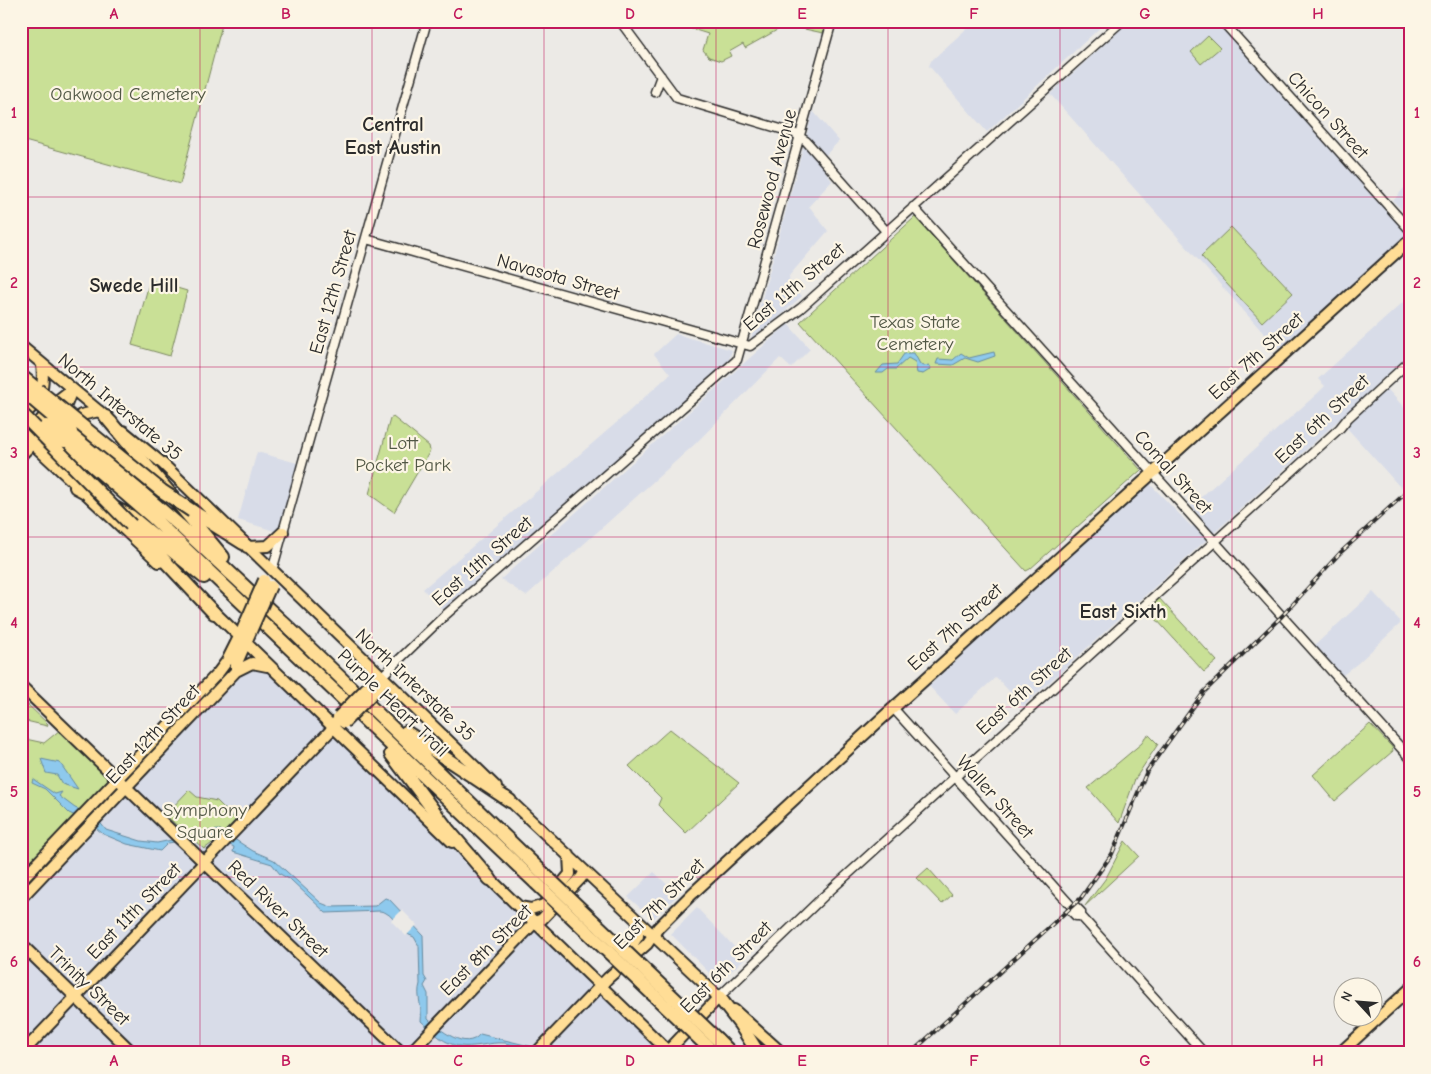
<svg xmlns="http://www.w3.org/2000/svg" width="1431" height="1074" font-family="'Comic Neue',sans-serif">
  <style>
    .built { fill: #d8dce8 }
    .green { fill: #c9e096; stroke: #7a8660 }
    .water { fill: #8ec9ed; stroke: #668a9f }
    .pier { fill: #eceae6 }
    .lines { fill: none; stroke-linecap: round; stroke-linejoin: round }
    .minor-casing { stroke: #2b2b2b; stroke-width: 11 }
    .major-casing { stroke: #2b2b2b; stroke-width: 14 }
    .highway-casing { stroke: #2b2b2b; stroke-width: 16 }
    .minor { stroke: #fcf5e5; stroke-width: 8 }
    .major { stroke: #ffdd96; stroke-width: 10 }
    .highway { stroke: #ffdd96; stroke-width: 12 }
    .rail-casing { stroke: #2b2b2b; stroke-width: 4 }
    .rail { stroke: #fcf5e5; stroke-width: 2; stroke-dasharray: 5.5; stroke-linecap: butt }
    .major-bridge-casing { stroke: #2b2b2b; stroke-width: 14; stroke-linecap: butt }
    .highway-bridge-casing { stroke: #2b2b2b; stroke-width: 16; stroke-linecap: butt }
    .major-bridge { stroke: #ffdd96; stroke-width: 10 }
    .highway-bridge { stroke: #ffdd96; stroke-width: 12 }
    .grid { fill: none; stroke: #c2185b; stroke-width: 1; stroke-opacity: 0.55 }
    .labels { text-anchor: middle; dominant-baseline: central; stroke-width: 4.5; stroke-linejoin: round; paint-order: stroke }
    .park-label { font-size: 19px; fill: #525846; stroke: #fcf5e5 }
    .street-label { font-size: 19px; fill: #2b2b2b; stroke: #fcf5e5 }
    .neighbourhood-label { font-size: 20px; font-weight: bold; fill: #2b2b2b; stroke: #fcf5e5 }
    .neatline { fill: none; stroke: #c2185b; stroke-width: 2 }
    .grid-label { font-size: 16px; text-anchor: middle; font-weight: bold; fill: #c2185b }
  </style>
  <rect width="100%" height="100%" fill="#eceae6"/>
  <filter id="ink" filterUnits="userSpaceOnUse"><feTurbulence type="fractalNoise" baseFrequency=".02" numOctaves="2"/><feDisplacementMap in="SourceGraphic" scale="10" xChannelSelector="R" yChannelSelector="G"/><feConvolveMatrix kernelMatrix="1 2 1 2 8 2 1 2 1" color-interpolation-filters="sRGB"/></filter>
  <g filter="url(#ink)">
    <path class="built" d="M975,21H1104L1105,23L987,132L929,66L931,61Z
      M1130,21H1215L1405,232L1404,237L1282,348L1276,347L1050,94Z
      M813,111L839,141L819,162L832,181L809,206L828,231L789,276L790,284L802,296L754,340L751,339Z
      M1410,181V218L1393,201Z
      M1410,296V354L1380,381L1410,414V478L1400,487L1347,428L1341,418L1023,706L996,677L955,714L929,686L1032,587L1150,484L1192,527L1201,518L1191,506L1318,393L1325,386L1318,379Z
      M788,324L810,349L791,368L780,358L695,444L526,596L501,579Z
      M676,334L732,350L729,360L602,474L443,610L423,589L615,424L670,374L654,354Z
      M257,452L297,463L278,532L238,520Z
      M1373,592L1400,621V624L1358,663L1343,675L1340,674L1314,646Z
      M262,668L470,865L666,1053H21V904L244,673Z
      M654,872L678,895L653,919L628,897Z
      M697,908L745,958L719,983L671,934Z"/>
    <path class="green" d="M21,21H223L180,184L21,140Z
      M667,21H826L823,33L786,25L745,48L743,44L729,52L731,56L721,61L709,57L703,50L708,34Z
      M1208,36L1220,48L1201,64L1191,52Z
      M915,217L1141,470L1030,569L1026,571L800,322Z
      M1231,227L1293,293L1262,322L1201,256Z
      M150,280L187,291L170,356L132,345Z
      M393,417L429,446L430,451L394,512L369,494L390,419Z
      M1158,597L1217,661L1204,672L1146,608Z
      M26,703L48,724L47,726L22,720V708Z
      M1370,724L1392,747L1393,751L1335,801L1313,775Z
      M670,729L739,783L686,833L658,805L661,798L629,766Z
      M60,730L110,779V782L21,875V738L44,743Z
      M1149,735L1158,744L1135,779L1119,823L1088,788L1142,743L1145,737Z
      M189,790L197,797L217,801L237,821L226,833L204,849L165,815Z
      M1125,841L1139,856L1085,906L1106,878Z
      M928,868L952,895L942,904L917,878Z"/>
    <path class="water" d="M994,352L995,356L978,362L965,358L953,365L936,364L938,359L953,360L961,353L969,358Z
      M909,353H914L920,364L924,366L929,365L931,369L923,374L917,373L915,362L908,358L896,369H888L883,373H876L883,365L897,364L904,354Z
      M41,759L60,763L78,789L62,784L57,775L46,773Z
      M33,779L55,794L62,792L59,796L75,808L94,815L106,830L141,841L157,843L191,836L196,832L220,830L253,851L274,860L321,903L331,907L375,906L385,898L389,899L423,935L424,976L427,981L424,986L428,994V1019C439,1029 466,1052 480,1034L558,1053C535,1053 526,1047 505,1043C494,1042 485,1045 474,1046C448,1049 439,1037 421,1021C423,1009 416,996 420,984L419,946L414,937C399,933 394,912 380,911L326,913L291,880L280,874L272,864L233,852L234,847L214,837L208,838L203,834L199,835L195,839L168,843L160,851L127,844L103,834L89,822L69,813L45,789L32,783Z"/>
    <path class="pier" d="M402,910L417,925L406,936L391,921Z"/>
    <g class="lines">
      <defs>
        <path id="minor" d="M620,21L677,98L794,133L806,141L886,231
          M1222,21L1410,230
          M655,92L661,76
          M913,207L1410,758
          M366,239L750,346L801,308L1122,21
          M272,571L427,21
          M381,677L443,617L737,360L832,21
          M893,708L1073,908L1071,911L1076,916H1081
          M1073,908L1076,907L1081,912V916L1204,1053
          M719,997L824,896L1340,428L1348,418L1410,361"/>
        <path id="major" d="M21,346L112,422
          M58,415L66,405L72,390
          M21,417C41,402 45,388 42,365
          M72,424L81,415L99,411
          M123,431L163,464L496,787
          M21,433L159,562
          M21,444L58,400L71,390
          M21,455L37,439
          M247,547L268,546L283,532
          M209,607L452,842
          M236,671V665L252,629
          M21,686L402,1053
          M506,797L723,1001
          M486,875L670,1053
          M21,880L218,673L227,661L242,631
          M21,898L236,671L252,663L267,666
          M519,907L531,909L544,905L570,874L569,855
          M21,944L133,1053
          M624,957L638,936V921
          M734,1010L782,1053
          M22,1053L333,728L336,722
          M410,1053L535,922L542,919L581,878L585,871
          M536,1053L608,978L647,944L658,928L692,894L879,721L1410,240
          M666,1053L719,997
          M1340,1053L1410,989"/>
        <path id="highway" d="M21,376L38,390
          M21,390L31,398
          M21,405L23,406
          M106,417L223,557
          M71,432L179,525L291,630L544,874
          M64,441L151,516L536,883
          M76,487L130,516L204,577
          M192,511L243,543
          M131,525L214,613
          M406,732L510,801
          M391,754L449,831L490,879
          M719,997L740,1024L758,1053
          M717,1039L731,1053"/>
      </defs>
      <use href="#minor" class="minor-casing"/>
      <use href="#major" class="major-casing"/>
      <use href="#highway" class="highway-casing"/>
      <use href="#minor" class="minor"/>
      <use href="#major" class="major"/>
      <use href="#highway" class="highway"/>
      <defs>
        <path id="rail" d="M911,1053L1081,898L1112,854L1147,771L1204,692L1282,616L1340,553L1410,489"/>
      </defs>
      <use href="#rail" class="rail-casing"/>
      <use href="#rail" class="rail"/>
      <defs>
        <path id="major-bridge" d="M243,628L264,580
          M252,629L271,586
          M338,717L373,681
          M344,723L380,686"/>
        <path id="highway-bridge" d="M38,390L162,491L192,511
          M31,398L71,432
          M21,413L131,525
          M46,426L64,441
          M544,874L717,1039
          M536,883L708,1047"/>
      </defs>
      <use href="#major-bridge" class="major-bridge-casing"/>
      <use href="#highway-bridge" class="highway-bridge-casing"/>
      <use href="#major-bridge" class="major-bridge"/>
      <use href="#highway-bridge" class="highway-bridge"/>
    </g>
  </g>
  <path class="grid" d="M200,21V1053M372,21V1053M544,21V1053M716,21V1053M888,21V1053M1060,21V1053M1232,21V1053M21,197H1410M21,367H1410M21,537H1410M21,707H1410M21,877H1410"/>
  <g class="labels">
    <g class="park-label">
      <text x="128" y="94">Oakwood Cemetery</text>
      <text x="915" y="322">Texas State<tspan x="915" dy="22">Cemetery</tspan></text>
      <text x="403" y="443">Lott<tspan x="403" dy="22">Pocket Park</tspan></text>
      <text x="205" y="810">Symphony<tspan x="205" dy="22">Square</tspan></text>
    </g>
    <g class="street-label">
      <text transform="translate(1328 115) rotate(48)">Chicon Street</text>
      <text transform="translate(772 179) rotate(-75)">Rosewood Avenue</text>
      <text transform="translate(558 277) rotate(16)">Navasota Street</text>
      <text transform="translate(794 287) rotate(-40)">East 11th Street</text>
      <text transform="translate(333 292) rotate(-74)">East 12th Street</text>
      <text transform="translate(1256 356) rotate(-42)">East 7th Street</text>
      <text transform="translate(120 407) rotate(40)">North Interstate 35</text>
      <text transform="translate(1322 419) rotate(-43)">East 6th Street</text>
      <text transform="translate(1173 472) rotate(48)">Comal Street</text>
      <text transform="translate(482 561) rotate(-41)">East 11th Street</text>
      <text transform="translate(955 627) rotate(-42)">East 7th Street</text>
      <text transform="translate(415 685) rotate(43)">North Interstate 35</text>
      <text transform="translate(1024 691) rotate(-42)">East 6th Street</text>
      <text transform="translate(393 703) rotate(44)">Purple Heart Trail</text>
      <text transform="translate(153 734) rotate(-47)">East 12th Street</text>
      <text transform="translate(995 797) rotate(48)">Waller Street</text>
      <text transform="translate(659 904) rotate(-45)">East 7th Street</text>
      <text transform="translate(278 909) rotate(44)">Red River Street</text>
      <text transform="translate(134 911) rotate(-46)">East 11th Street</text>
      <text transform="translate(486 950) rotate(-45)">East 8th Street</text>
      <text transform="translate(726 967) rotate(-45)">East 6th Street</text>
      <text transform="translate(89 986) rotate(44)">Trinity Street</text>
    </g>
    <g class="neighbourhood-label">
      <text x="393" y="124">Central<tspan x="393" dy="23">East Austin</tspan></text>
      <text x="134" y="285">Swede Hill</text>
      <text x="1123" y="611">East Sixth</text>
    </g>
  </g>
  <rect width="1431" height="1074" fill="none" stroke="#fcf5e5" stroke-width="55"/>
  <g transform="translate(1358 1002) rotate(296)"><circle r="24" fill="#fcf5e5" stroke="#a8a49b"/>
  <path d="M0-4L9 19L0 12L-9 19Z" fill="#2b2b2b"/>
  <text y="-8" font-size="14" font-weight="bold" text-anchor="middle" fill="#2b2b2b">N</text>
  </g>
  <rect x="28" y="28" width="1376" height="1018" class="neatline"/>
  <g class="grid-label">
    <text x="114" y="19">A</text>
    <text x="286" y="19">B</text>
    <text x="458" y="19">C</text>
    <text x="630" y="19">D</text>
    <text x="802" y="19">E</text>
    <text x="974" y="19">F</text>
    <text x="1145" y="19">G</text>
    <text x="1318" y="19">H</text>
    <text x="14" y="118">1</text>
    <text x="1417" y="118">1</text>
    <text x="14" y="288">2</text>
    <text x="1417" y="288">2</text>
    <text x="14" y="458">3</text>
    <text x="1417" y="458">3</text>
    <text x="14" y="628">4</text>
    <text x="1417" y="628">4</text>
    <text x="14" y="797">5</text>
    <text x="1417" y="797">5</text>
    <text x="14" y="967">6</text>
    <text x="1417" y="967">6</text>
    <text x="114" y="1066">A</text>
    <text x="286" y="1066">B</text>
    <text x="458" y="1066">C</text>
    <text x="630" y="1066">D</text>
    <text x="802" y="1066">E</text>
    <text x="974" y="1066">F</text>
    <text x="1145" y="1066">G</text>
    <text x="1318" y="1066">H</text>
  </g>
</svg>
